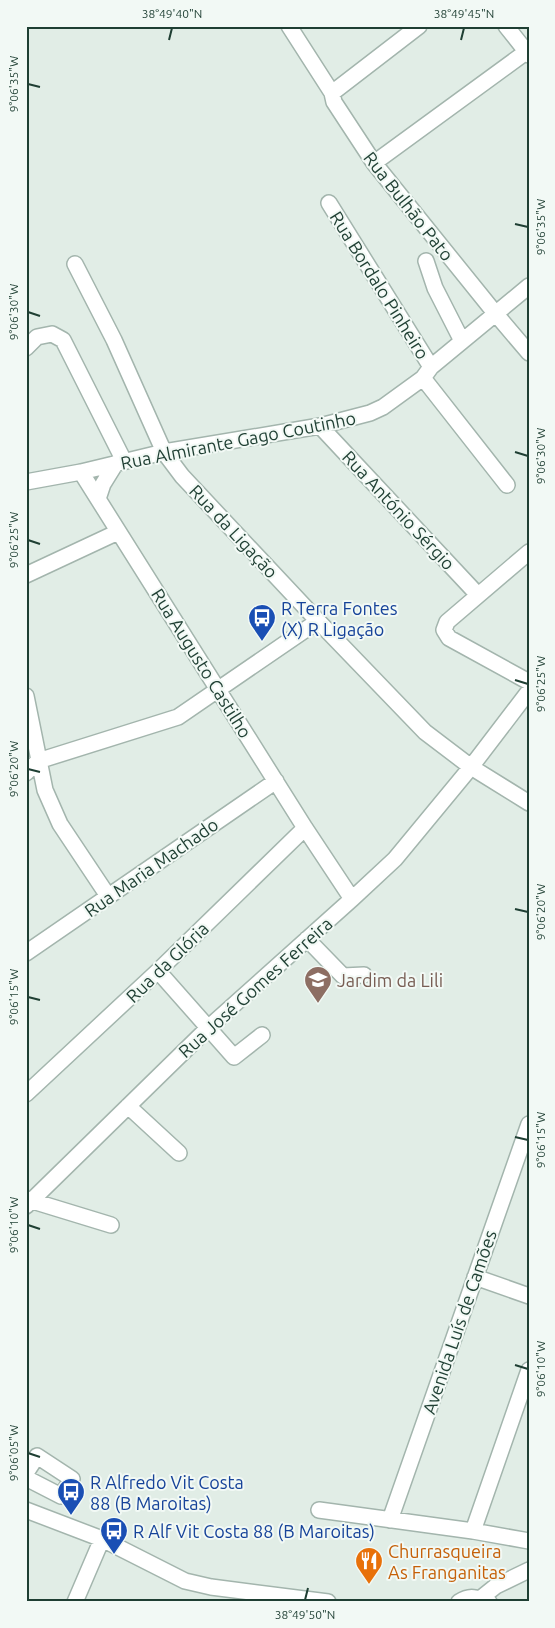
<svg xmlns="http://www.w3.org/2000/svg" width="555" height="1628" font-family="Ubuntu,sans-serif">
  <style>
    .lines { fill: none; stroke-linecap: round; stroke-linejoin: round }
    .minor-casing { stroke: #a3b5ad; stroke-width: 18 }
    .minor { stroke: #fff; stroke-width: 15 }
    .ticks { fill: none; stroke: #1f3f33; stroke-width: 2 }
    .labels { text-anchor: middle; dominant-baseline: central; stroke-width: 4; stroke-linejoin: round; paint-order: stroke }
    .street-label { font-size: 18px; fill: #1f3f33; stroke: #f2f9f5 }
    .transit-label { font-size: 18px; fill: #164399; stroke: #f2f9f5; text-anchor: start }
    .education-label { font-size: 18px; fill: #785e54; stroke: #f2f9f5; text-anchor: start }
    .food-label { font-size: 18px; fill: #c56008; stroke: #f2f9f5; text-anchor: start }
    .neatline { fill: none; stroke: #1f3f33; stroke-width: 2 }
    .ticks-label { font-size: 12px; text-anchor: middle; fill: #1f3f33 }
  </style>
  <rect width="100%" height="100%" fill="#e1ede6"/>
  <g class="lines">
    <defs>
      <path id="minor" d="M289,26L332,93L334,102L374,163L495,313L529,353
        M506,26L529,55
        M332,93L419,26
        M374,163L526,52
        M329,203L431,367
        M426,261L435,288L462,341
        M75,264L114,340L164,452L182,476L318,621L425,732L471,767L529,803
        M26,348L37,337L52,334L63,340L124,461
        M423,378L507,485
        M320,426L478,595
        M81,472L305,828L352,899
        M26,482L81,472L164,452L320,426L370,413L383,407L423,378L431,367L529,286
        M98,499L103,484L116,463
        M529,552L447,622L444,630L449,638L529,682
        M26,575L118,532
        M26,696L45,790L60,824L108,896
        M26,773L38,761L178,717L318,621
        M307,939L343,976L364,975
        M26,953L276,781
        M158,971L234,1057L262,1035
        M26,1094L158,971L305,828
        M128,1106L179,1153
        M26,1199L111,1225
        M26,1206L208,1028L352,899L395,859L471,767L529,691
        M475,1277L529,1296
        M26,1473L37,1456L72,1479L61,1496L26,1478
        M26,1510L102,1539L185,1581L211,1587L328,1602
        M319,1510L473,1531L529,1541
        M390,1520L529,1124
        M473,1531L529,1370
        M481,1598L496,1586L529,1570
        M75,1602L102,1539
        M459,1602C471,1594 476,1598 489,1602"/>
    </defs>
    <use href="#minor" class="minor-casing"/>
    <use href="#minor" class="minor"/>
  </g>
  <path class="ticks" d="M169,40L172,28M461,40L464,28M28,84L40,87M515,224L528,227M28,312L40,316M515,452L528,456M28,540L40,544M515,680L528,684M28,769L40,772M515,909L528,912M28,997L40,1000M515,1137L528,1140M28,1225L40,1229M515,1365L528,1369M28,1453L40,1457M305,1600L308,1588"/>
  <defs>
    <symbol id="bus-pin" viewBox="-11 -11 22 30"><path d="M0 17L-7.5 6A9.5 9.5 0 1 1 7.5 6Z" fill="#1a4fb4" stroke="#f2f9f5"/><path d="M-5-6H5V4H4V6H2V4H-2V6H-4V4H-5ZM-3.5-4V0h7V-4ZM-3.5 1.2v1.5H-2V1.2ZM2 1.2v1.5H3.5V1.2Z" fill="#fff"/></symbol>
    <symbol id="school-pin" viewBox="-11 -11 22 30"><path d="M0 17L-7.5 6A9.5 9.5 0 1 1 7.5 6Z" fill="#8d6e63" stroke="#f2f9f5"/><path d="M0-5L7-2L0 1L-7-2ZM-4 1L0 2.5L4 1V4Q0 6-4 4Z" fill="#fff"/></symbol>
    <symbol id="restaurant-pin" viewBox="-11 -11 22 30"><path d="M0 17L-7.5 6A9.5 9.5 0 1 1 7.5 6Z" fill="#e8710a" stroke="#f2f9f5"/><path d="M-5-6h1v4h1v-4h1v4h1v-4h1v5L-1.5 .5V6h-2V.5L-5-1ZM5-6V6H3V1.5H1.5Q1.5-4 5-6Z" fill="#fff"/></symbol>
  </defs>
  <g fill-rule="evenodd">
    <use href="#bus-pin" x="246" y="602" width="32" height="43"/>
    <use href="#school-pin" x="302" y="964" width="32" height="43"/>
    <use href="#bus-pin" x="55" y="1476" width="32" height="43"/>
    <use href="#bus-pin" x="98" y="1515" width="32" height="43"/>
    <use href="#restaurant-pin" x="353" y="1545" width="32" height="43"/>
  </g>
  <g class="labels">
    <g class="street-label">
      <text transform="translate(409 206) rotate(52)">Rua Bulhão Pato</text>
      <text transform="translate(380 285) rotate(58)">Rua Bordalo Pinheiro</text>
      <text transform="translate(238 440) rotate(-11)">Rua Almirante Gago Coutinho</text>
      <text transform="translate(399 510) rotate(47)">Rua António Sérgio</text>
      <text transform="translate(234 531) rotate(47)">Rua da Ligação</text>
      <text transform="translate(202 663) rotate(58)">Rua Augusto Castilho</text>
      <text transform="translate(151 867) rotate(-35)">Rua Maria Machado</text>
      <text transform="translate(167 962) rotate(-44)">Rua da Glória</text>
      <text transform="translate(255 987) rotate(-42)">Rua José Gomes Ferreira</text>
      <text transform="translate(459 1322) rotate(-71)">Avenida Luís de Camões</text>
    </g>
    <g class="transit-label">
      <text x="281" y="608">R Terra Fontes<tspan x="281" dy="21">(X) R Ligação</tspan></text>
      <text x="90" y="1482">R Alfredo Vit Costa<tspan x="90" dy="21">88 (B Maroitas)</tspan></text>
      <text x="133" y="1531">R Alf Vit Costa 88 (B Maroitas)</text>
    </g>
    <g class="education-label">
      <text x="337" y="980">Jardim da Lili</text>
    </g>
    <g class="food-label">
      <text x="388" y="1551">Churrasqueira<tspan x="388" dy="21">As Franganitas</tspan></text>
    </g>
  </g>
  <rect width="555" height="1628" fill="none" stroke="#f2f9f5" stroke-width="55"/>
  <rect x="28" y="28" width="500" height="1572" class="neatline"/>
  <g class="ticks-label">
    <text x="172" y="18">38°49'40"N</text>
    <text x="464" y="18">38°49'45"N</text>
    <text transform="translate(14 84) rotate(-90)" y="4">9°06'35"W</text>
    <text transform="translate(541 227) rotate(-90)" y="4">9°06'35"W</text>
    <text transform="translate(14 312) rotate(-90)" y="4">9°06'30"W</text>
    <text transform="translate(541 456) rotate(-90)" y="4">9°06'30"W</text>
    <text transform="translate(14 540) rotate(-90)" y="4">9°06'25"W</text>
    <text transform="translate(541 684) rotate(-90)" y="4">9°06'25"W</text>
    <text transform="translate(14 769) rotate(-90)" y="4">9°06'20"W</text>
    <text transform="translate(541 912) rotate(-90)" y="4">9°06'20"W</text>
    <text transform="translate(14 997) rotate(-90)" y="4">9°06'15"W</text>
    <text transform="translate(541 1140) rotate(-90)" y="4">9°06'15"W</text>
    <text transform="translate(14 1225) rotate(-90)" y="4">9°06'10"W</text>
    <text transform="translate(541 1369) rotate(-90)" y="4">9°06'10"W</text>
    <text transform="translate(14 1453) rotate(-90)" y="4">9°06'05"W</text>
    <text x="305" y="1619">38°49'50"N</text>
  </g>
</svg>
